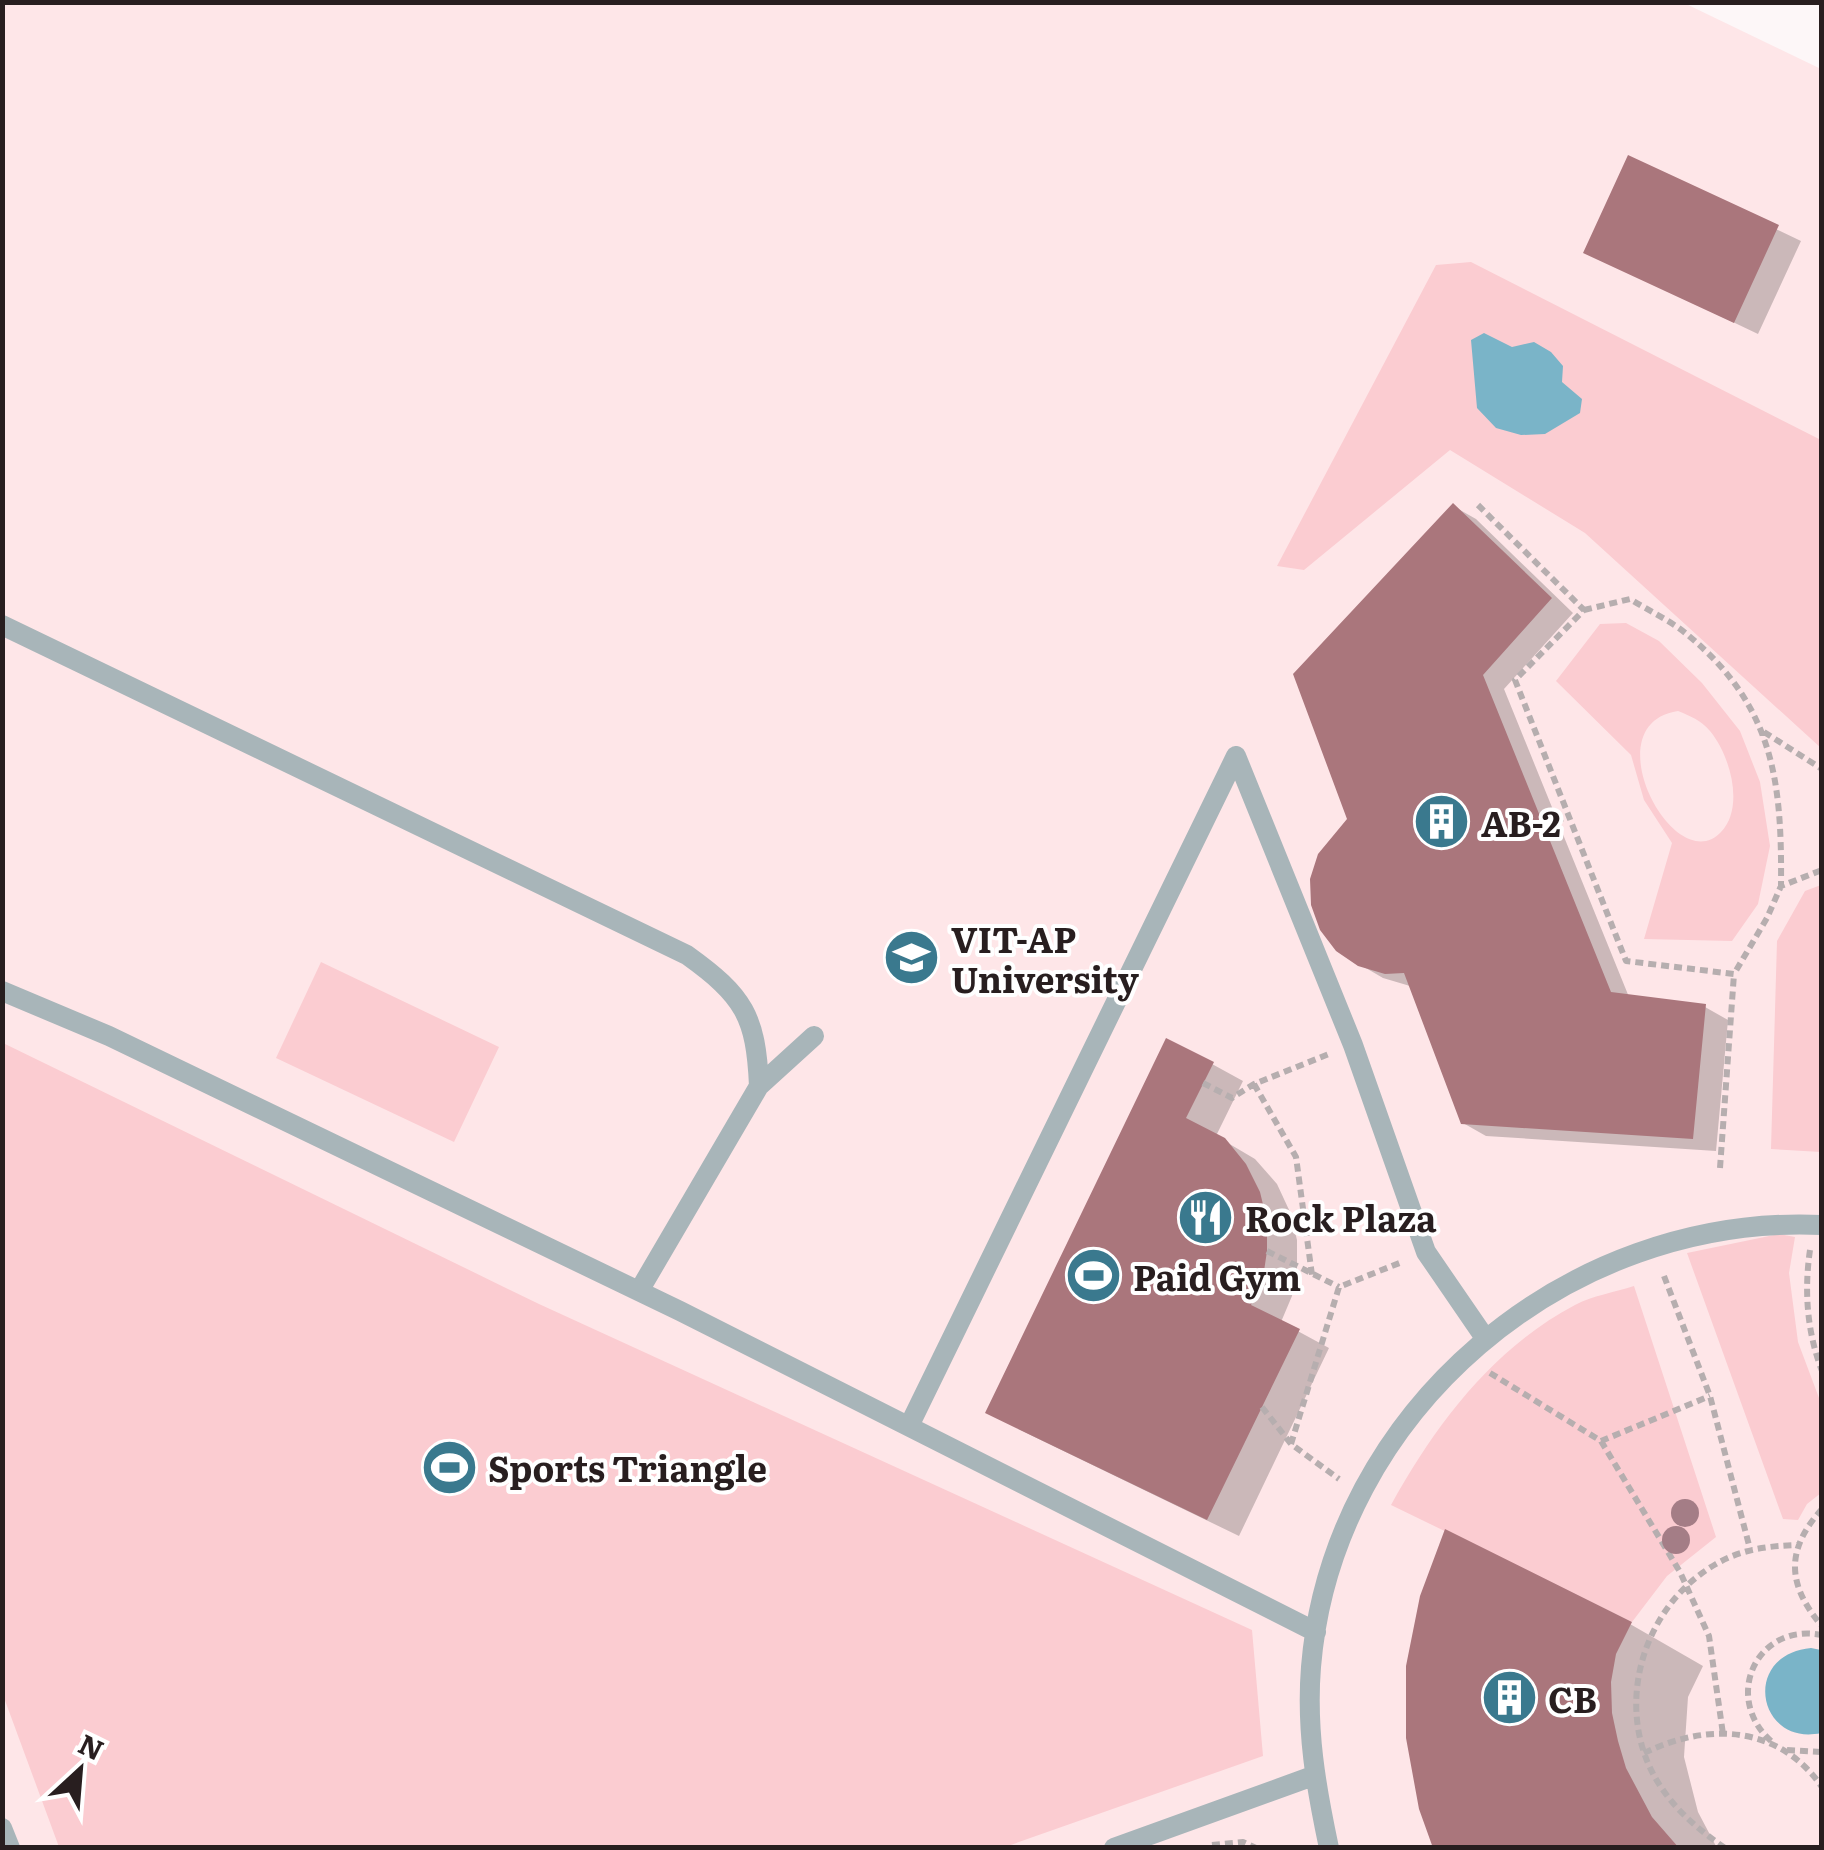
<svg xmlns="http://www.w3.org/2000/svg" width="1824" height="1850" font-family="Literata,serif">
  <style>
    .built { fill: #fee6e8 }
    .green { fill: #fbccd1; fill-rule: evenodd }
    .water { fill: #7ab4c8 }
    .shadow { fill: #0003 }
    .building { fill: #aa767c }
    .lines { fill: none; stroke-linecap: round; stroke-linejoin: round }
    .path { stroke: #b6aeaf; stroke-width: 6; stroke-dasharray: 8 5; stroke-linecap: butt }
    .service { stroke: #a8b5b9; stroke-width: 20 }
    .tree { fill: #a47d86 }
    .labels { text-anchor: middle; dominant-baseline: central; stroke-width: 8; stroke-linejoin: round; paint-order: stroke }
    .poi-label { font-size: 35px; font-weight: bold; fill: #281e1f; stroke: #fff; text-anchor: start }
  </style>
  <rect width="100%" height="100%" fill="#fdf7f8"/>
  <path class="built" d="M1682,2L1821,69V1847L3,1848V3Z"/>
  <path class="green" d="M1471,262L1821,440V748L1585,533L1450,450L1304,570L1277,566L1436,265Z
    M1626,623L1659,641L1702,683L1740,731L1760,782L1770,846L1758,904L1732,941L1644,939L1672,843L1644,800L1631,755L1556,681L1600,624ZM1678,711C1690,716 1701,720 1710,731C1730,755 1745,807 1721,832C1675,881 1591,724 1678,711Z
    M1821,885V1152L1771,1149L1777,941L1805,891Z
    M321,962L499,1047L454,1142L276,1058Z
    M3,1043L539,1304L1252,1630L1263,1756L1005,1847H59L3,1695Z
    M1779,1234L1795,1237L1789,1273L1798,1342L1822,1406L1821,1493L1807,1504L1798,1520L1783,1519L1687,1253Z
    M1634,1286L1716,1537L1667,1576L1632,1622L1391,1505C1436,1424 1492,1349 1575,1305C1592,1296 1615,1292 1634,1286Z"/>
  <path class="water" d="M1484,333L1512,347L1534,342L1551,352L1563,366L1562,382L1582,399L1580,413L1545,434L1521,435L1496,428L1477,408L1471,340Z
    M1811,1648L1821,1650V1733C1758,1747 1740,1655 1811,1648Z"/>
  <path class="shadow" d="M1629,159L1801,241L1758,334L1586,252Z
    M1453,506L1476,519L1573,613L1504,689L1629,997L1705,1007L1728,1020L1716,1151L1486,1136L1463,1123L1410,986L1383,978L1359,964L1349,819Z
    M1212,1064L1243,1081L1216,1136L1255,1159L1277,1184L1290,1212L1297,1240V1270L1292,1296L1281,1322L1329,1348L1239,1536L1018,1429Z
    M1630,1624L1703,1666L1688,1697L1684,1757L1698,1812L1717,1848H1435Z"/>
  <path class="building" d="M1628,155L1779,225L1734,323L1583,253Z
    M1453,503L1552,598L1483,675L1611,992L1706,1004L1693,1139L1461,1124L1404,973L1385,974L1358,966L1336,951L1320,930L1311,905L1310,879L1318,854L1347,819L1293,674Z
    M1166,1038L1214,1062L1186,1118L1225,1138L1246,1164L1260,1192L1267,1221V1251L1263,1278L1251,1305L1300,1329L1207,1520L985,1413Z
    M1445,1529L1632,1622L1616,1654L1611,1682L1612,1713L1618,1741L1626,1768L1652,1817L1679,1848H1433L1419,1809L1406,1738V1666L1420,1596Z"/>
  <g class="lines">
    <path class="path" d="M1478,505L1584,610L1515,680L1626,961L1734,974L1767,918L1781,886L1822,870
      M1584,610L1630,599C1649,611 1672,621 1689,636C1774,707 1782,782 1781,886
      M1764,732L1822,769
      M1543,826L1569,816
      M1203,1083L1232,1098L1254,1084L1329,1054
      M1254,1084L1296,1157L1312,1275
      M1720,1168L1734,974
      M1810,1250C1804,1291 1807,1332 1822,1371
      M1267,1251L1339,1287
      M1664,1276L1710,1396L1750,1549
      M1490,1373L1601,1441L1710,1396
      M1262,1407L1291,1444L1339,1479
      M1601,1441L1680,1572L1709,1636L1723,1734
      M1291,1444L1339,1287L1402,1262
      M1822,1509C1785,1550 1787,1585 1822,1626
      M1771,1741C1722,1697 1757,1622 1822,1635
      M1787,1750L1822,1752
      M1644,1753C1708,1722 1779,1725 1822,1787
      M1212,1845L1243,1842L1256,1848
      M1725,1848C1699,1830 1676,1811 1659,1784C1612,1710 1641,1607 1716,1564C1742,1549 1768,1546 1798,1545"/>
    <path class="service" d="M2,625L687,955C744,996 756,1016 759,1086
      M1236,756L1353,1045L1426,1252L1485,1338
      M2,991L109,1036L680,1311L1316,1632
      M639,1291L759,1086L814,1036
      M909,1426L1236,756
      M2,1828L10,1848
      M1114,1848L1313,1776
      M1329,1848C1316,1787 1306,1730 1311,1667C1332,1411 1567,1213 1822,1225"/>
  </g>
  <g class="tree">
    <circle cx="1685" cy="1513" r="14"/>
    <circle cx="1676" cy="1540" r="14"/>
  </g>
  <defs>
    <symbol id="building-disc" viewBox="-11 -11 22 22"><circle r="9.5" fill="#3a798e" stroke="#fff"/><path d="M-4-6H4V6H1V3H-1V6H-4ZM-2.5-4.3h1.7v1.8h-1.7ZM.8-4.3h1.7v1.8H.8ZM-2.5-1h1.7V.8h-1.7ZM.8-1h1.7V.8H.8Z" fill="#fff"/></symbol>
    <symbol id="university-disc" viewBox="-11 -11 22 22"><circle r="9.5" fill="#3a798e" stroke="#fff"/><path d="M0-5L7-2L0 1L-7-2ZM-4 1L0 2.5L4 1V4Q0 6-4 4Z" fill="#fff"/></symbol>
    <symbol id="restaurant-disc" viewBox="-11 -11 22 22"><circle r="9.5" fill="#3a798e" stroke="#fff"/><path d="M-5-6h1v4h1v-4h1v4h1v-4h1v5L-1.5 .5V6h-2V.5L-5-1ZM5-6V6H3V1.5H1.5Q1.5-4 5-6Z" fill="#fff"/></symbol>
    <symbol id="stadium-disc" viewBox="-11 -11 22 22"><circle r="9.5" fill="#3a798e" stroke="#fff"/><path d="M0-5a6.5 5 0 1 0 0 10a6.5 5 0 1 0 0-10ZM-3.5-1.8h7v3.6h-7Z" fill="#fff"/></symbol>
  </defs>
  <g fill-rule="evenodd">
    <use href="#building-disc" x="1410" y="790" width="63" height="63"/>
    <use href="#university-disc" x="880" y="926" width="63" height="63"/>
    <use href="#restaurant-disc" x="1174" y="1186" width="63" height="63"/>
    <use href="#stadium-disc" x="1062" y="1244" width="63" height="63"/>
    <use href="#stadium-disc" x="418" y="1436" width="63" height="63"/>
    <use href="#building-disc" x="1478" y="1666" width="63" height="63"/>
  </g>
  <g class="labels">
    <g class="poi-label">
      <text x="1481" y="822">AB-2</text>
      <text x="951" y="938">VIT-AP<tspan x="951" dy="40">University</tspan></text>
      <text x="1245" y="1217">Rock Plaza</text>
      <text x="1133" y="1276">Paid Gym</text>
      <text x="488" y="1467">Sports Triangle</text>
      <text x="1548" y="1698">CB</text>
    </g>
  </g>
  <rect width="1824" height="1850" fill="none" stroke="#281e1f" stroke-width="10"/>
  <g transform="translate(80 1770) rotate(26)" stroke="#ffffff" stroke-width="8" paint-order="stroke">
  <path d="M0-8L18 38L0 25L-18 38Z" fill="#281e1f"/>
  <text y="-15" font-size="28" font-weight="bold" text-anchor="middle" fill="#281e1f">N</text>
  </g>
</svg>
